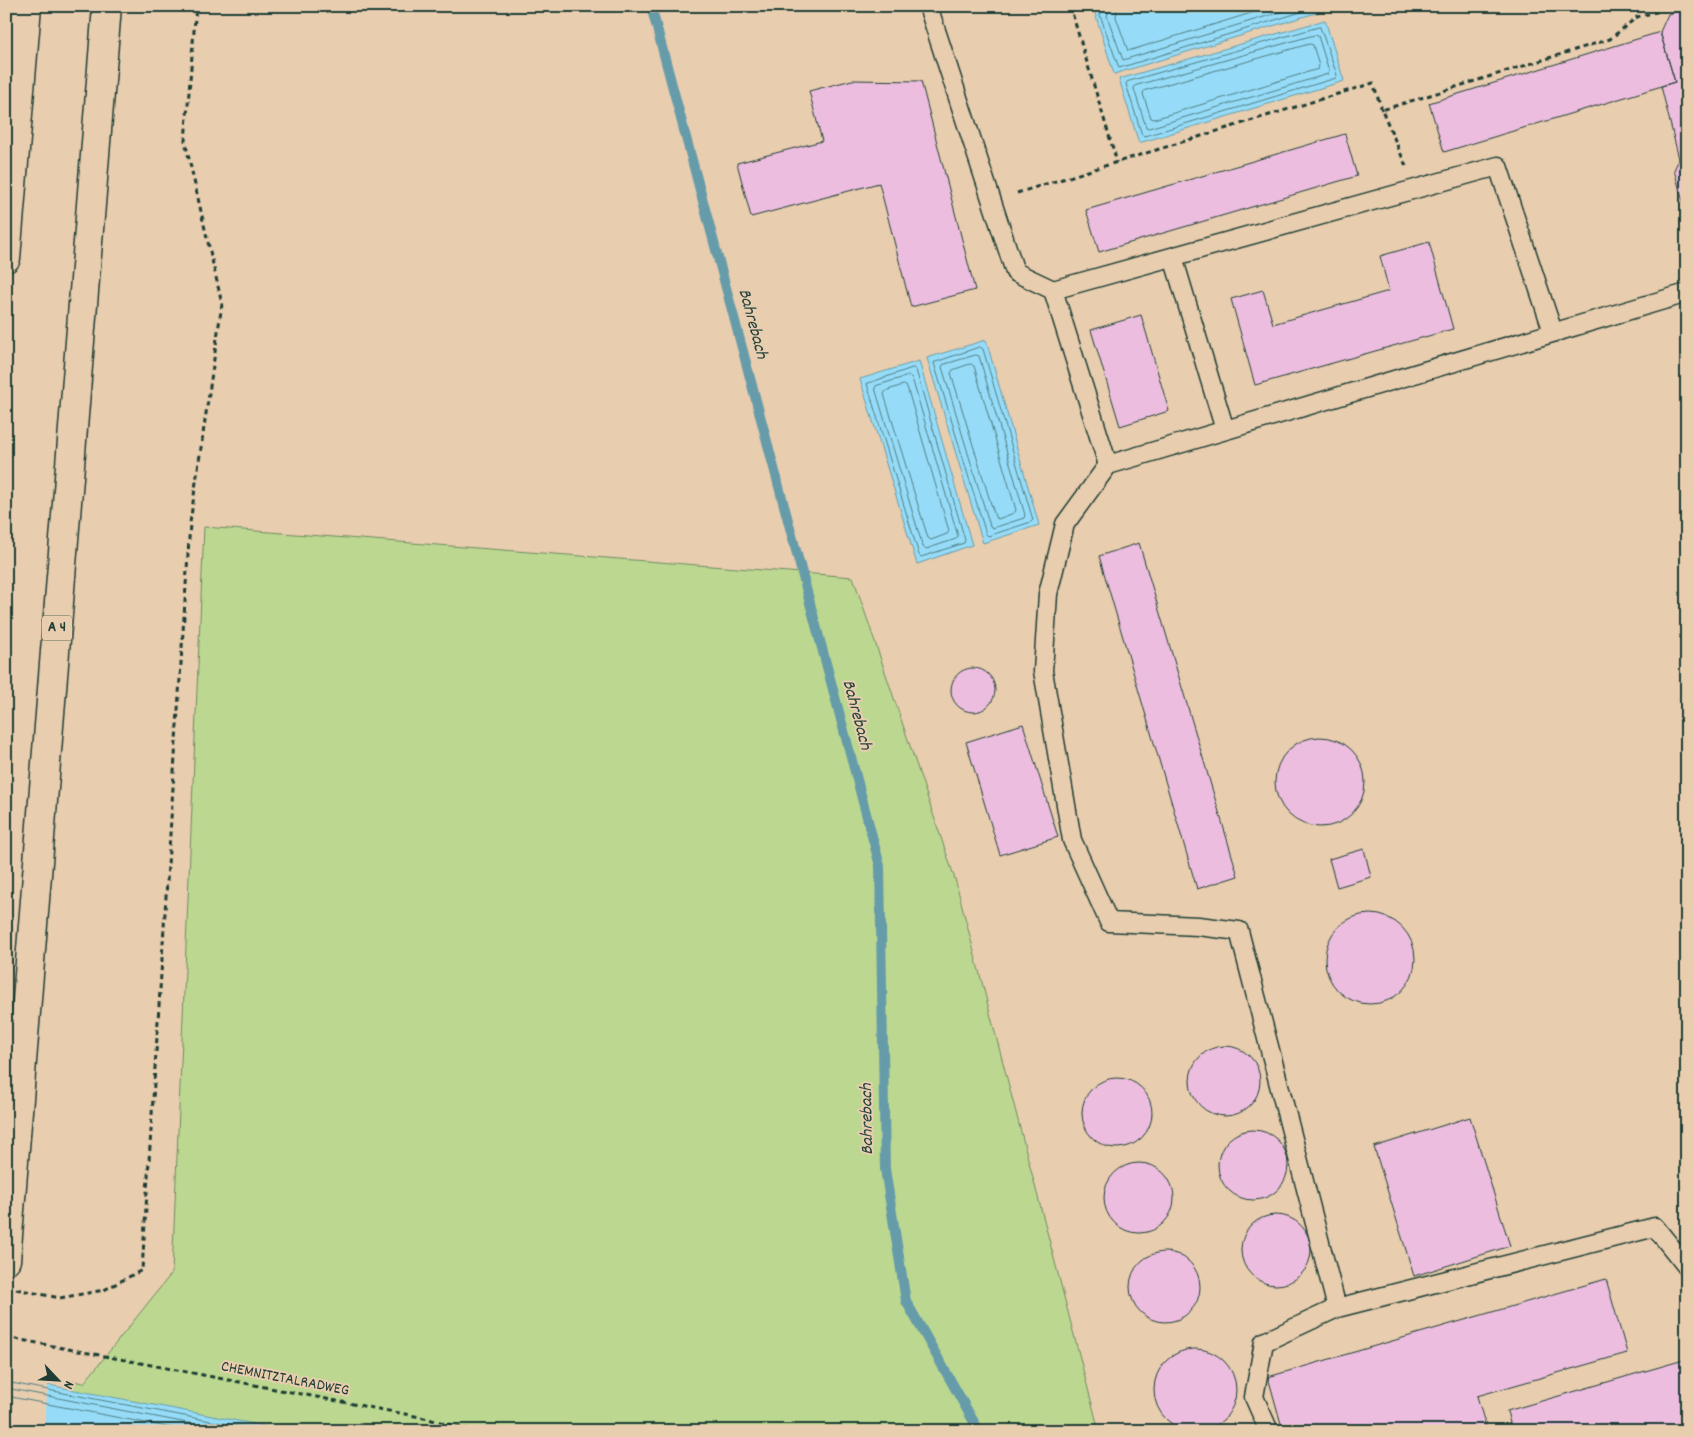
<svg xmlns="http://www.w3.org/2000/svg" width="1693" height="1437" font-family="Dekko,sans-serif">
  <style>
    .green { fill: #bcd890; stroke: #6e8a62 }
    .water { fill: #96dcf8; stroke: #669caa }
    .pier { fill: #e8cdaf }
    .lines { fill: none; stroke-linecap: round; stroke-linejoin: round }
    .shore { stroke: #4f7d82; stroke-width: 1 }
    .stream { stroke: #669caa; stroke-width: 10 }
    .building { fill: #ecbddf; stroke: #1f3d34 }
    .lane-casing { stroke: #1f3d34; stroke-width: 21 }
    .highway-casing { stroke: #1f3d34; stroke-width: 31 }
    .path { stroke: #1f3d34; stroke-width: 3; stroke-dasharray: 5 4; stroke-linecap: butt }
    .lane { stroke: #e8cdaf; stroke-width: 18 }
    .highway { stroke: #e8cdaf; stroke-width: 28 }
    .labels { text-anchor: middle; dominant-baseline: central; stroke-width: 4; stroke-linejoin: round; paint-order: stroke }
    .shield { fill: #e8cdaf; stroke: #5b6859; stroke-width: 1 }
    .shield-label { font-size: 15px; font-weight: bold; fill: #1f3d34 }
    .street-label { font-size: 16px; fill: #1f3d34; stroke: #e8cdaf }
    .water-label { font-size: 18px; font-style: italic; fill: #25453e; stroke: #e8cdaf }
  </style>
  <rect width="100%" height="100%" fill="#e8cdaf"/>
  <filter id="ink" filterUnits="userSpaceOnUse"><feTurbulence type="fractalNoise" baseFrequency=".02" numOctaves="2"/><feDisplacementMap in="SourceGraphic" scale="10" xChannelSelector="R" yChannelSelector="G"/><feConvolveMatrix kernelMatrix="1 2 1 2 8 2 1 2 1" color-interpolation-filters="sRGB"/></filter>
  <g filter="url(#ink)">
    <path class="green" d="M204,527L853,577L955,879L1099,1431H69L73,1381L84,1383L172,1273Z"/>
    <path class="water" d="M1106,6H1317L1319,12L1114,74L1094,10Z
      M1325,20L1344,81L1139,143L1119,79Z
      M986,340L1039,525L983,543L927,358Z
      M919,361L972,545L917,564L860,379Z
      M6,1377L291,1431H6Z"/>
    <path class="pier" d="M6,1374L48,1383L44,1431H6Z"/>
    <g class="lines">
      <path class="shore" d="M1103,6L1100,15L1119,68L1311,9L1312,6
        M1110,6L1107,16L1123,60L1300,6
        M1117,6L1116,17L1128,51L1274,6
        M1320,27L1337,75L1336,78L1145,136L1142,135L1126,84L1127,82Z
        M1315,35L1318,36L1329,71L1328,74L1149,128L1146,127L1134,89L1135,86Z
        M1310,44L1313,45L1319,66L1318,69L1154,119L1151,118L1143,94L1144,91Z
        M980,347L983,349L1033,520L1031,522L988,536L986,534L934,363Z
        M976,355L979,356L1025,515L1024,518L993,528L990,526L942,367L943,365Z
        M971,364L974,366L1016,510L1014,513L998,519L995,517L951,373L953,370Z
        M913,368L916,370L965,540L964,543L921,557L919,555L867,384Z
        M909,376L912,378L958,536L956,539L926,549L923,547L875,388L876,386Z
        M904,385L907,387L949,531L947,534L931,540L928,538L884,394L886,391Z
        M6,1382L263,1431
        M6,1388L229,1431
        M6,1396L188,1431"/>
      <path class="stream" d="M651,6L880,866L885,1169L906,1301L979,1431"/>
    </g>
    <path class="building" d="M1687,8V215L1674,170L1679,159L1661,86L1675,82L1660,32L1668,14Z
      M1660,32L1675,82L1444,152L1429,103Z
      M852,80L921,81L975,290L911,307L879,183L751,217L737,163L822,141L809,91Z
      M1345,134L1357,176L1099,252L1086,210Z
      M1429,242L1453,329L1255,385L1231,299L1263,290L1273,324L1389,291L1380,256Z
      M1141,315L1169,411L1120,426L1091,330Z
      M1139,543L1238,876L1197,889L1099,556Z
      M951 690a22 22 0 1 1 44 0a22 22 0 1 1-44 0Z
      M1023,724L1058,837L1000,855L966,742Z
      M1275 782a45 45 0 1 1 90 0a45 45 0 1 1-90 0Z
      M1364,849L1371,877L1337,887L1329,859Z
      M1325 959a45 45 0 1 1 90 0a45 45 0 1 1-90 0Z
      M1190 1081a35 35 0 1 1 70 0a35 35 0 1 1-70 0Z
      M1082 1113a35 35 0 1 1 70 0a35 35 0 1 1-70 0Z
      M1470,1117L1510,1246L1414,1276L1374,1147Z
      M1218 1165a35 35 0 1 1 70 0a35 35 0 1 1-70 0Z
      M1104 1198a35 35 0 1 1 70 0a35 35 0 1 1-70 0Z
      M1241 1250a35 35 0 1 1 70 0a35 35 0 1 1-70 0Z
      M1130 1287a35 35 0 1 1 70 0a35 35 0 1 1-70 0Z
      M1606,1279L1627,1353L1477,1396L1487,1431H1283L1268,1377Z
      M1154 1390a41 41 0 1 1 82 0a41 41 0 1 1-82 0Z
      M1687,1359V1431H1512L1507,1411Z"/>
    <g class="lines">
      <defs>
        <path id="lane" d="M928,6L1015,272L1053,290L1108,465
          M1173,257L1225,430
          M1053,290L1498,166L1553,332
          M1337,1308L1655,1227L1687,1267
          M1269,1431L1254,1397L1264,1342L1337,1308L1239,931L1198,926L1109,922L1072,840L1043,671L1048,594L1065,524L1108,465L1687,293"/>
        <path id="highway" d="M6,258L27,6
          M6,1260L107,6"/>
      </defs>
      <use href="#lane" class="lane-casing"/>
      <use href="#highway" class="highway-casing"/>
      <path class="path" d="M1070,6L1117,162
        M1071,10L1084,6
        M1406,166L1382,110L1610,39L1637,17L1678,6
        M1017,193L1373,83L1382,110
        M16,1289L60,1298L104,1290L142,1270L190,523L222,304L185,141L196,6
        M6,1337L420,1417L475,1431"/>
      <use href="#lane" class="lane"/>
      <use href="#highway" class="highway"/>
    </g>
  </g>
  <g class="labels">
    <rect class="shield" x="42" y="615.5" width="30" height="25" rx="4"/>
    <g class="shield-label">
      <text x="57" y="628">A 4</text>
    </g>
    <g class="street-label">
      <text transform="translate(285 1379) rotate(11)">CHEMNITZTALRADWEG</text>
    </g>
    <g class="water-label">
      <text transform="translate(752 324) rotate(75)">Bahrebach</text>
      <text transform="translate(856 715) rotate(75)">Bahrebach</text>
      <text transform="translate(868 1119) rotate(-91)">Bahrebach</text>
    </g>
  </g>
  <rect width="1693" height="1437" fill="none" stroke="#e8cdaf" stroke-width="25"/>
  <rect x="12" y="12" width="1668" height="1412" fill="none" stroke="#1f3d34" stroke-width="2" filter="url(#ink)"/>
  <g transform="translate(58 1380) rotate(115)" stroke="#e8cdaf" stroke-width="4" paint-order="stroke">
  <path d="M0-4L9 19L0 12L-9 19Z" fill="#1f3d34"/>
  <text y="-8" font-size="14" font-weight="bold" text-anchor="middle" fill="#1f3d34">N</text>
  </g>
</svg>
